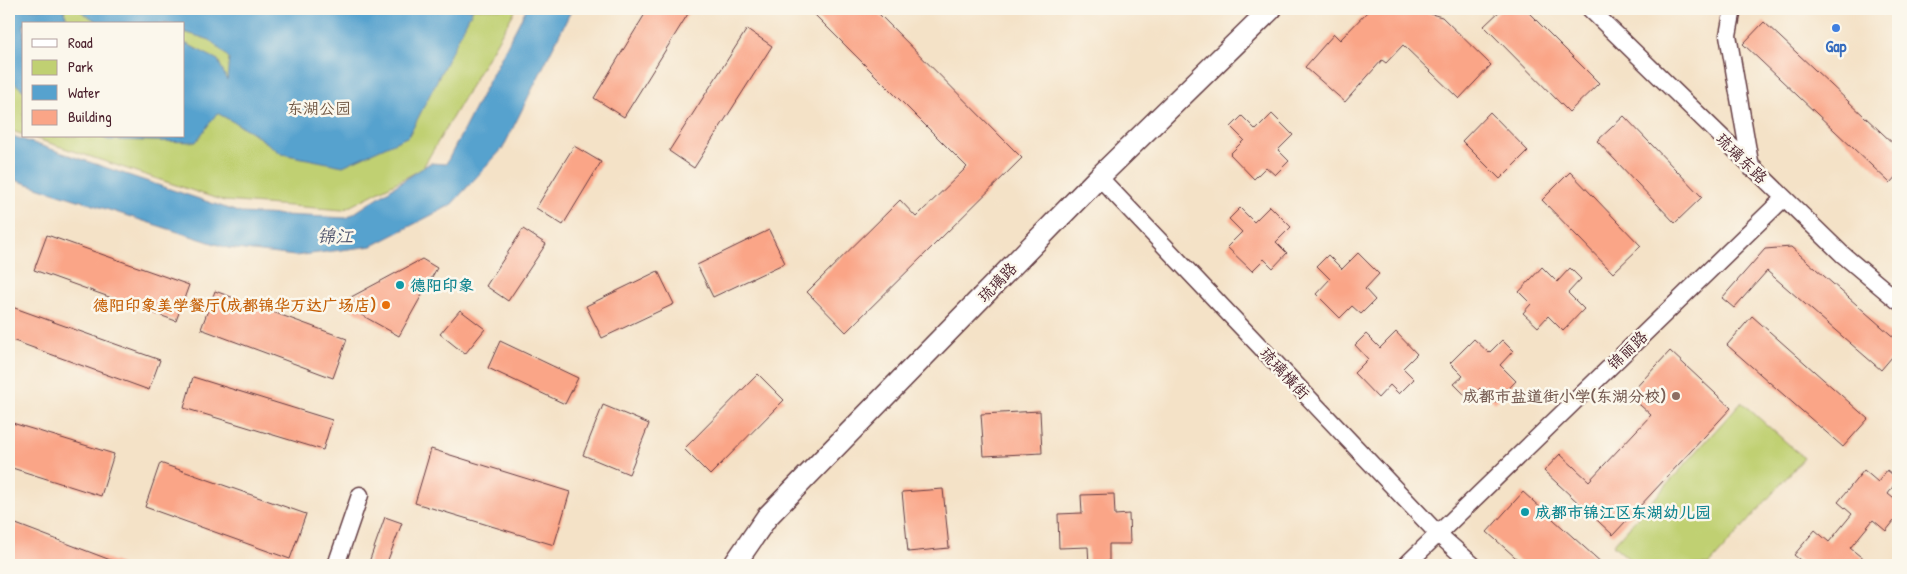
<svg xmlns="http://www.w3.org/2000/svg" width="1907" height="574" font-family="'Patrick Hand','LXGW WenKai TC',sans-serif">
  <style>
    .green { fill: #c0d072; stroke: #85784e }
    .water { fill: #56a2ce; stroke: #50607c }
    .building { fill: #faa587 }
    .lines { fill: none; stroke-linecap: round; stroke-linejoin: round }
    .minor-casing { stroke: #643c42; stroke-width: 19 }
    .tertiary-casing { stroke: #643c42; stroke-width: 24 }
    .minor { stroke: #fff; stroke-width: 16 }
    .tertiary { stroke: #fff; stroke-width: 21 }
    .shop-dot { fill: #3f7fe0; stroke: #fbf7ec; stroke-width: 2 }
    .culture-dot { fill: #0f9aa8; stroke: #fbf7ec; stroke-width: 2 }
    .food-dot { fill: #e8710a; stroke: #fbf7ec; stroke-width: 2 }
    .education-dot { fill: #8d6e63; stroke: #fbf7ec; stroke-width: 2 }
    .labels { text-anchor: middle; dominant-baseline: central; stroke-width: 5; stroke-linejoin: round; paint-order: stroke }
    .shop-label { font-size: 16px; font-weight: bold; fill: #366cbe; stroke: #fbf7ec }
    .park-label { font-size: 16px; fill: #6d5440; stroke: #fbf7ec }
    .street-label { font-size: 16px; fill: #4a1f2b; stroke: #fbf7ec }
    .culture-label { font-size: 16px; font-weight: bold; fill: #0d838f; stroke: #fbf7ec; text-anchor: start }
    .food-label { font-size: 16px; font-weight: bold; fill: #c56008; stroke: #fbf7ec; text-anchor: end }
    .education-label { font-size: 16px; font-weight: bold; fill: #785e54; stroke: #fbf7ec; text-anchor: end }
    .water-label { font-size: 18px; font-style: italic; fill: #4f536c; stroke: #fbf7ec }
  </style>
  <rect width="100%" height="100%" fill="#fbf7ec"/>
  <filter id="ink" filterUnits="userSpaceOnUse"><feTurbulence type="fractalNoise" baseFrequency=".02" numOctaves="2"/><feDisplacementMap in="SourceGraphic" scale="10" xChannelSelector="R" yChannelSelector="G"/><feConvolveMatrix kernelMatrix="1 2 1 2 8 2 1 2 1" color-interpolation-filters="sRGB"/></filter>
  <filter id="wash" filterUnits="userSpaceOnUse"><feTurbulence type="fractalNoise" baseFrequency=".0096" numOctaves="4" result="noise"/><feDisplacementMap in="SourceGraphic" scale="20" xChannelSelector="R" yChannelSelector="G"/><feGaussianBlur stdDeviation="1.12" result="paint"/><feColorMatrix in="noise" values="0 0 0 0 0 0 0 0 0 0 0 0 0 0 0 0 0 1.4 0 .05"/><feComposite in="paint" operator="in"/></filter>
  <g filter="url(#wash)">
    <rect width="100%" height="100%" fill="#f4e2c7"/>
    <path class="green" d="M9,9H516L422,169L343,210L224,201L28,136H184V24H24V135L9,130Z
      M1741,402L1804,458L1709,565H1636L1613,545Z"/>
    <path class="water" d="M9,9H64L68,24H24V91L12,81L9,72Z
      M77,9H473L409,136L343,166L282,154L250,131L217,113L196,142L108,140L98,136H184V44H187L218,60L227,80L229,58L210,40L184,32V24H101Z
      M526,9H572L503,148L451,205L372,246L295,256L228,248L9,178V135L241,213L347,218L430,163L446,164Z"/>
    <g id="blocks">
      <path class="building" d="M648,9H691L624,117L594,98Z
        M809,9H874L1022,158L846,332L807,292L900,200L916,217L967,167Z
        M1370,9H1413L1442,17L1491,65L1459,99L1403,45L1386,63L1382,60L1345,102L1305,67L1334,34L1340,40Z
        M1502,9H1525L1599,83L1569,112L1484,26Z
        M1764,22L1898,148V174L1890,183L1743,44Z
        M747,29L772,46L694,168L669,151Z
        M1490,112L1528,151L1500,179L1462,141Z
        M1272,114L1293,135L1278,150L1289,161L1275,175L1266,167L1254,179L1230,154L1244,140L1231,127L1242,116L1256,130Z
        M1624,116L1702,197L1675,223L1597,141Z
        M574,146L601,162L563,225L536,208Z
        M1570,172L1641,246L1613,273L1542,200Z
        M1270,206L1291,227L1276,242L1287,253L1273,268L1264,259L1252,271L1227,247L1242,232L1229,219L1240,208L1254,222Z
        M523,229L546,244L508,301L486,286Z
        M769,230L785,263L713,297L697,265Z
        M47,235L189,285L176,321L34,270Z
        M1791,247L1898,341V350L1881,370L1767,271L1734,308L1722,298L1765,249Z
        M1358,253L1379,274L1365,289L1375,300L1361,314L1352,306L1340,318L1316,294L1330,279L1317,266L1328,255L1342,269Z
        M422,259L437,268L399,336L340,303Z
        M1542,267L1557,282L1570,268L1581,279L1568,293L1584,309L1563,331L1548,316L1538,327L1523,313L1531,304L1519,292Z
        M658,271L674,304L602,338L586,306Z
        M215,291L347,339L333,378L201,329Z
        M12,307L160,360L149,390L9,339V317Z
        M460,310L485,329L465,354L440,334Z
        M1752,316L1868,419L1843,447L1727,345Z
        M1396,332L1417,354L1403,368L1414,379L1399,394L1390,385L1378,398L1354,373L1368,359L1355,345L1366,334L1380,348Z
        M1474,339L1489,353L1502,340L1513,351L1500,365L1516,381L1495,403L1480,388L1469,399L1454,384L1463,376L1450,363Z
        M500,341L578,378L565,404L488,368Z
        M1670,351L1731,408L1613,535L1544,471L1560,454L1589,481L1651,415L1629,395Z
        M758,374L784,400L710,475L684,449Z
        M193,377L332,420L323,450L184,408Z
        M603,405L649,424L629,474L583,455Z
        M1040,411L1042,453L984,456L981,414Z
        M9,422L114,454L101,496L9,467Z
        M431,449L570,492L554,545L415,503Z
        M160,463L306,514L290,559L145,507Z
        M1864,470L1878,482L1887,470L1898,479L1888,494L1898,502V516L1886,531L1873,520L1850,548L1871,565H1806L1794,555L1815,530L1829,542L1852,514L1838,502Z
        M943,489L949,548L908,552L902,492Z
        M1523,492L1604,565H1524L1487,532Z
        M1114,494L1115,515L1129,514L1130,544H1109V564L1089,565L1088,547L1059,548L1058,514L1082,513L1081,495Z
        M385,517L402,523L386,565H368Z
        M16,524L121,564V565H20L9,561V544Z"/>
    </g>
  </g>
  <g filter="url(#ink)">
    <use href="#blocks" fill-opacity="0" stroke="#643c42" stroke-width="1"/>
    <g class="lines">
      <defs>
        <path id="minor" d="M1590,9L1842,254L1898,301
          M1733,9L1728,35L1751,168
          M1099,177L1438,534L1473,565
          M336,565L360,495
          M1406,565L1784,198"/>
        <path id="tertiary" d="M734,565L767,517L1099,177L1271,9"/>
      </defs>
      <use href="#minor" class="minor-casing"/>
      <use href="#tertiary" class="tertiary-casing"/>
      <use href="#minor" class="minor"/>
      <use href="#tertiary" class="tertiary"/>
    </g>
  </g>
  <circle class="shop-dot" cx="1836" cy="28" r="5"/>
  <g class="culture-dot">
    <circle cx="400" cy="285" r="5"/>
    <circle cx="1525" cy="512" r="5"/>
  </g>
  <circle class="food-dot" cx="386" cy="305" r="5"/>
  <circle class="education-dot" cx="1676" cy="396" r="5"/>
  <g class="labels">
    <g class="shop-label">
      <text x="1836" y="46">Gap</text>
    </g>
    <g class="park-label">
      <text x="319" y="108">东湖公园</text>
    </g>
    <g class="street-label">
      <text transform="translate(1742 158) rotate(44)">琉璃东路</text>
      <text transform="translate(997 282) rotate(-46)">琉璃路</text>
      <text transform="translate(1627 350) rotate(-44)">锦丽路</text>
      <text transform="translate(1285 373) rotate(47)">琉璃横街</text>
    </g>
    <g class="culture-label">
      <text x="410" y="285">德阳印象</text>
      <text x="1535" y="512">成都市锦江区东湖幼儿园</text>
    </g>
    <g class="food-label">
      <text x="376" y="305">德阳印象美学餐厅(成都锦华万达广场店)</text>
    </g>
    <g class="education-label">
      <text x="1666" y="396">成都市盐道街小学(东湖分校)</text>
    </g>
    <g class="water-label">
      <text transform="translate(335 236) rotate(1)">锦江</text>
    </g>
  </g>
  <rect width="1907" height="574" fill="none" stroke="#fbf7ec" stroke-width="30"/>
  <rect x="22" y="22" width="162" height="115" fill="#fbf7ec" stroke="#b4a19f"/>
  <rect x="32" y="39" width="25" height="8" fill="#ffffff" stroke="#b4a19f"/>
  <text x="68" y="48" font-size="15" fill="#4a1f2b">Road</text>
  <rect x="32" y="60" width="25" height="15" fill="#c0d072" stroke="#b4a19f"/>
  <text x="68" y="72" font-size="15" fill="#4a1f2b">Park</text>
  <rect x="32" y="85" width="25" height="15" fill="#56a2ce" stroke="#b4a19f"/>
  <text x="68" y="98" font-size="15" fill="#4a1f2b">Water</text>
  <rect x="32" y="110" width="25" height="15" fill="#faa587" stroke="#b4a19f"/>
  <text x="68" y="122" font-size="15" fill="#4a1f2b">Building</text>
</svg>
